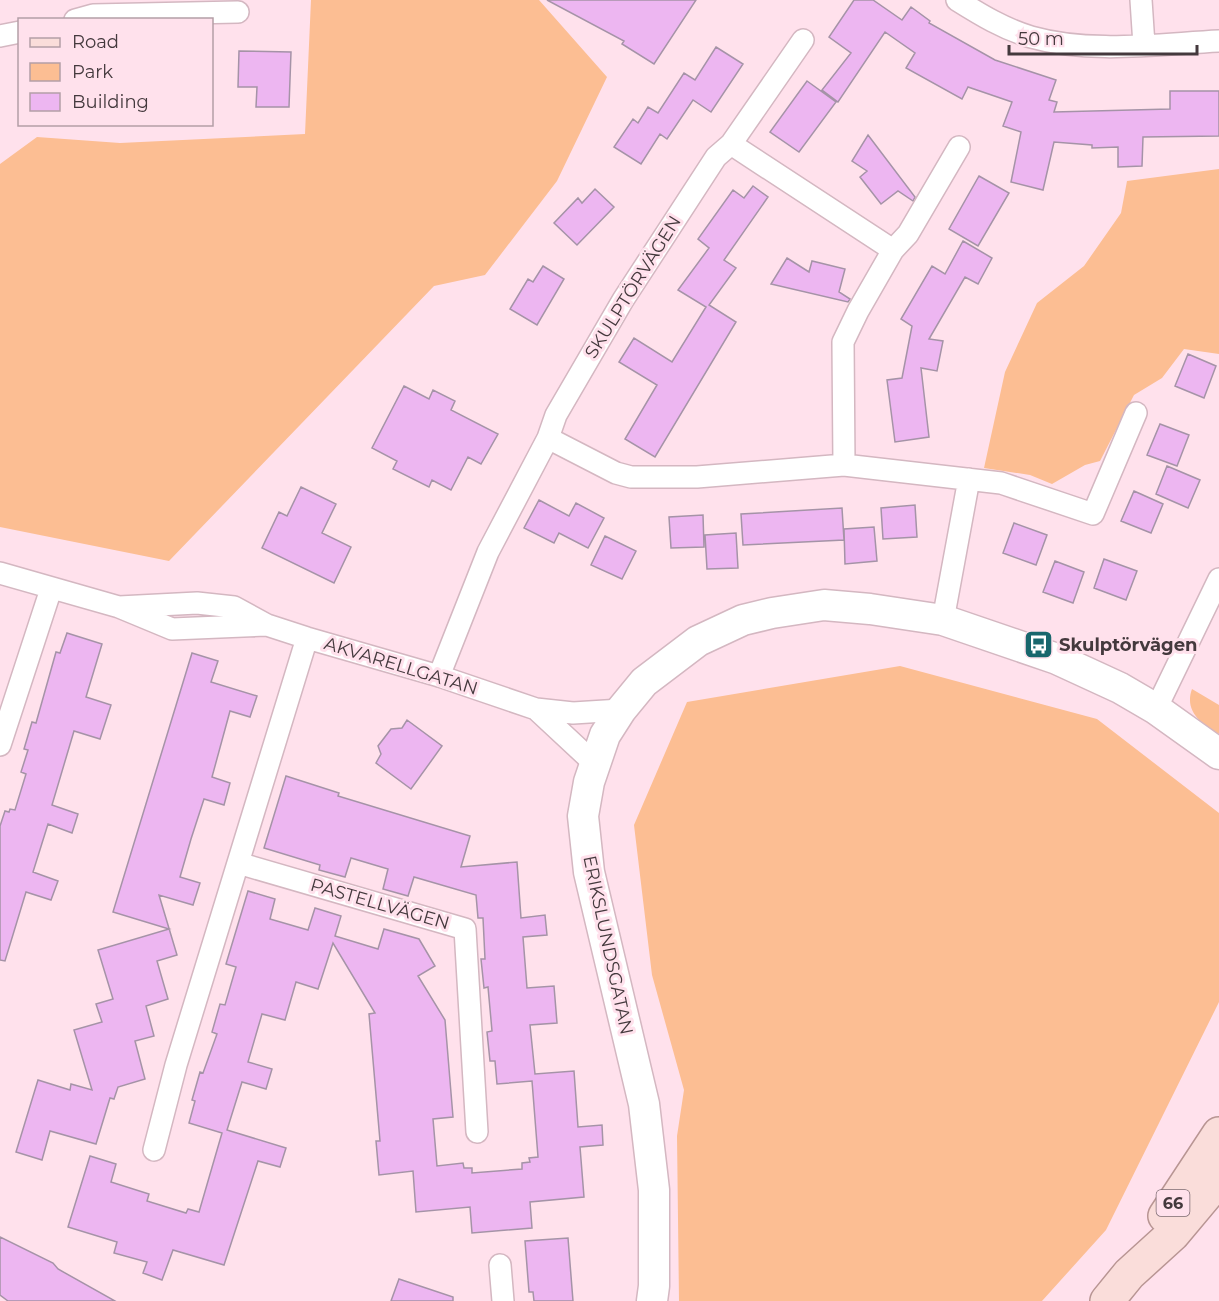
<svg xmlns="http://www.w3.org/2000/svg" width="1219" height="1301" font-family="Montserrat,sans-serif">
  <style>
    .green { fill: #fcbe93 }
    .building { fill: #edb6f1; stroke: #a593a7; stroke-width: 1.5 }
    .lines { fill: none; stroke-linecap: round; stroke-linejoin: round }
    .street-casing { stroke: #d4b7c1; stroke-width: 24 }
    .secondary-casing { stroke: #d4b7c1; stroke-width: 33 }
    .primary-casing { stroke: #b89593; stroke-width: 36 }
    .street { stroke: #fff; stroke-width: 21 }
    .secondary { stroke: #fff; stroke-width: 30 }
    .primary { stroke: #faddda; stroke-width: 33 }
    .labels { text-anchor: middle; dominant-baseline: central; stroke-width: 6; stroke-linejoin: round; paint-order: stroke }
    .shield { fill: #ffe1ec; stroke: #7c6b72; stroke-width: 1.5 }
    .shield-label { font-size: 16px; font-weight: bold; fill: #44393d }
    .street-label { font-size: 18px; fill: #44393d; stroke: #ffe1ec }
    .poi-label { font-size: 18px; font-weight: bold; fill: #44393d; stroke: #ffe1ec; text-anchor: start }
  </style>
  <rect width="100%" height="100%" fill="#ffe1ec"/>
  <path class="green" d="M311,0H539L607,77L557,181L485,275L434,286L169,561L0,527V164L37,137L120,143L305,134Z
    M1219,169V354L1184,349L1162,378L1134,395L1100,461L1085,465L1052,484L1030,475L984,468L1005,372L1037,303L1084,266L1121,213L1127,181Z
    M900,666L1097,719L1219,813V1002L1106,1230L1042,1301H679L677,1136L684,1090L652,975L634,825L687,702Z
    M1192,689L1219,705V734C1201,724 1184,711 1192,689Z"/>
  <path class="building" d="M547,0H696L654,64L622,44L624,41Z
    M854,0H873L902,20L911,7L930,21L929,23L995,60L1056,80L1049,100L1057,102L1054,112L1170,109V91H1219V136L1143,137L1142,166L1118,167V147L1092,148V145L1054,142L1043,190L1011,182L1021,132L1003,126L1012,102L968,87L962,99L906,68L915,53L885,32L838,102L822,90L851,53L829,37Z
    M716,47L743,64L711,112L693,100L667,139L660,134L641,164L614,147L633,119L638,123L648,107L658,113L684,73L695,80Z
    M239,51L291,52L289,107H256L257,87H238Z
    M807,81L836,102L799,152L770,132Z
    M868,135L915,197L913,201L898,191L881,204L860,177L867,171L852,161Z
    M979,176L1009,193L978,246L949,229Z
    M753,186L768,197L724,260L736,268L709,305L736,322L655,457L625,439L657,385L619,362L634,338L672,362L706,307L678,290L709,248L698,239L733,190L744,198Z
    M595,189L614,207L577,245L554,223L578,198L582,203Z
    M963,241L992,258L978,284L965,277L929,339L943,341L937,371L921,368L929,437L895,442L887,380L902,378L912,326L901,319L932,266L945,274Z
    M787,258L809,272L812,261L845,269L839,292L850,299L848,302L771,284Z
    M543,266L564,279L537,325L510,309L528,279L533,282Z
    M1188,354L1216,366L1204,398L1175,386Z
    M404,386L429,399L433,390L455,401L451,410L498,434L481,464L468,457L451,490L432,480L429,487L393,469L397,461L372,448Z
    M1160,424L1189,435L1177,466L1147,455Z
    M1167,466L1200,480L1188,508L1156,494Z
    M301,487L336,504L322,533L351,547L334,583L262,548L279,512L287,516Z
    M1134,491L1163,504L1151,533L1121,521Z
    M539,500L569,516L576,503L604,518L588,548L559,533L554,543L524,528Z
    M915,505L917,537L883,539L881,508Z
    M842,508L844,540L743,545L741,514Z
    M703,515L704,547L671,548L669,517Z
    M1014,523L1047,535L1036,565L1003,553Z
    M874,527L877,561L845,564L844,529Z
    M736,533L738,568L707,569L705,535Z
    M605,536L636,551L622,579L591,565Z
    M1104,559L1137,571L1126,600L1094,588Z
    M1055,561L1084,572L1073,603L1043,592Z
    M67,633L102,644L86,697L111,705L100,739L74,731L52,805L78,814L72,833L48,824L33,872L58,881L51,900L26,892L5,961L0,960V826L5,811L9,812L10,809L15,810L26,774L21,772L28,750L24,749L32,722L36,723L56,652L60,653Z
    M192,653L218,661L211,682L257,696L250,717L230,711L212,777L230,783L224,805L204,799L191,839L180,877L200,883L193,905L159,895L177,955L157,961L168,999L146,1006L154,1036L135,1041L145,1079L118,1087L114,1099L110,1098L96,1144L50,1131L42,1160L16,1152L38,1080L70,1090L71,1084L92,1090L74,1030L102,1022L96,1004L113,999L98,950L169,929L113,912Z
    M407,720L442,746L411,789L376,763L381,754L378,746L391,729L402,728Z
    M286,776L339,793L338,796L470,836L461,867L517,862L521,918L545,915L547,935L523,937L527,988L554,986L557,1023L530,1025L535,1074L574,1071L578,1127L602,1125L603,1145L580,1147L584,1197L530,1202L532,1228L472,1233L470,1207L416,1212L413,1171L379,1175L376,1141H380L369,1014L375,1013L333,943L318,989L296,982L285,1020L262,1014L248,1062L272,1069L266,1089L242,1082L227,1130L286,1148L280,1167L258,1161L224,1265L173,1250L162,1280L143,1273L147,1262L114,1253L117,1242L68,1227L90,1156L116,1164L111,1182L149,1194L147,1201L186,1213L188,1209L199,1212L222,1133L189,1123L195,1101L192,1100L200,1072L203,1073L217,1034L212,1032L220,1004L225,1005L236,967L226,964L248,891L275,899L270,919L308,930L315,908L341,916L335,936L378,949L384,929L419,939L435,966L418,976L445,1020L453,1117L433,1119L437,1166L463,1163L464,1168H472V1173L522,1169V1163L530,1162L529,1158L538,1157L532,1081L497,1084L495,1061H490L487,1032L492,1031L488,987L484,988L481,959H485L483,918H478L476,895L414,877L408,896L383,889L388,869L351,858L345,877L319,870L320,865L264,848Z
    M0,1237L53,1263L58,1269L115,1301H8L0,1295Z
    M568,1238L573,1301H534L533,1292H529L525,1241Z
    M399,1279L453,1297V1301H391Z"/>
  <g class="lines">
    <defs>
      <path id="street" d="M957,0C981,15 1004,29 1031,37C1091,54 1158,44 1219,41
        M1141,0L1144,45
        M75,20L93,15L238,12
        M0,36L20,32
        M731,144L803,40
        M893,250L908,234L959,147
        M548,438L616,473L631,477H697L844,465L1001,483L1093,514L1136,413
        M0,573L119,607L172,629L266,625
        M119,607L197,603L234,607L267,625L307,638L439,676L536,709L573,713L621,710
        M943,620L969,479
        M439,676L488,552L548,438L556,415L623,300L716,157L731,144L893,250L858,311L843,342L844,465
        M536,709L595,764
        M1156,709L1219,579
        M0,745L51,589
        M238,863L465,929L477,1132
        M154,1150L176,1065L307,638
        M500,1265L503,1301"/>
      <path id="secondary" d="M652,1301L654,1286V1190L644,1104L589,872L583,816L589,782L605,735L621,710L644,682L698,641L743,620L772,613L824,605L870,609L943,620L1057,659L1120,688L1156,709L1219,754"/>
      <path id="primary" d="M1165,1216L1219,1134
        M1107,1301L1129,1274L1173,1234L1219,1179"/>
    </defs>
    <use href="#street" class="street-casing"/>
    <use href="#secondary" class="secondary-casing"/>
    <use href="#primary" class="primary-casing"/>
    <use href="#street" class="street"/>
    <use href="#secondary" class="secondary"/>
    <use href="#primary" class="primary"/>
  </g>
  <defs>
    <symbol id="bus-square" viewBox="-11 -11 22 22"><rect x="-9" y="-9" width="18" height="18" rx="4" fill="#19676d" stroke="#ffe1ec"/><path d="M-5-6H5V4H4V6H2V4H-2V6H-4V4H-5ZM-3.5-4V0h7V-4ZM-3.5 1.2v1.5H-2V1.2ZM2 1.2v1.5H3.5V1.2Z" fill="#fff"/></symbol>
  </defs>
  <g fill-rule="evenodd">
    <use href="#bus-square" x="1022" y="628" width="33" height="33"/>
  </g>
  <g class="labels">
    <rect class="shield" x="1156.5" y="1190" width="33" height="26" rx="4.5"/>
    <g class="shield-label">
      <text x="1173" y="1203">66</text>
    </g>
    <g class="street-label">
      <text transform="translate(633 287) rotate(-58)">SKULPTÖRVÄGEN</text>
      <text transform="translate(401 666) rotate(17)">AKVARELLGATAN</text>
      <text transform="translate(380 904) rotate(16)">PASTELLVÄGEN</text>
      <text transform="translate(608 945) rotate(78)">ERIKSLUNDSGATAN</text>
    </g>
    <g class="poi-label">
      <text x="1059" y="645">Skulptörvägen</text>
    </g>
  </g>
  <rect x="18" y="18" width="195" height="108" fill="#ffe1ec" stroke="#b49ea6" stroke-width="1.5"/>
  <rect x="30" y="38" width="30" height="9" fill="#faddda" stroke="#b49ea6" stroke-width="1.5"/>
  <text x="72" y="48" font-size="18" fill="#44393d">Road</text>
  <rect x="30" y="63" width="30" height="18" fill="#fcbe93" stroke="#b49ea6" stroke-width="1.5"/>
  <text x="72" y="78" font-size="18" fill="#44393d">Park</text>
  <rect x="30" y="93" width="30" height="18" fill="#edb6f1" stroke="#b49ea6" stroke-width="1.5"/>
  <text x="72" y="108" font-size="18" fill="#44393d">Building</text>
  <path d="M1009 45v9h188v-9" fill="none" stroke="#44393d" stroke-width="3"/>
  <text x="1018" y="45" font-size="18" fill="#44393d" stroke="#ffe1ec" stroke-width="4.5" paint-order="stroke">50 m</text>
</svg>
